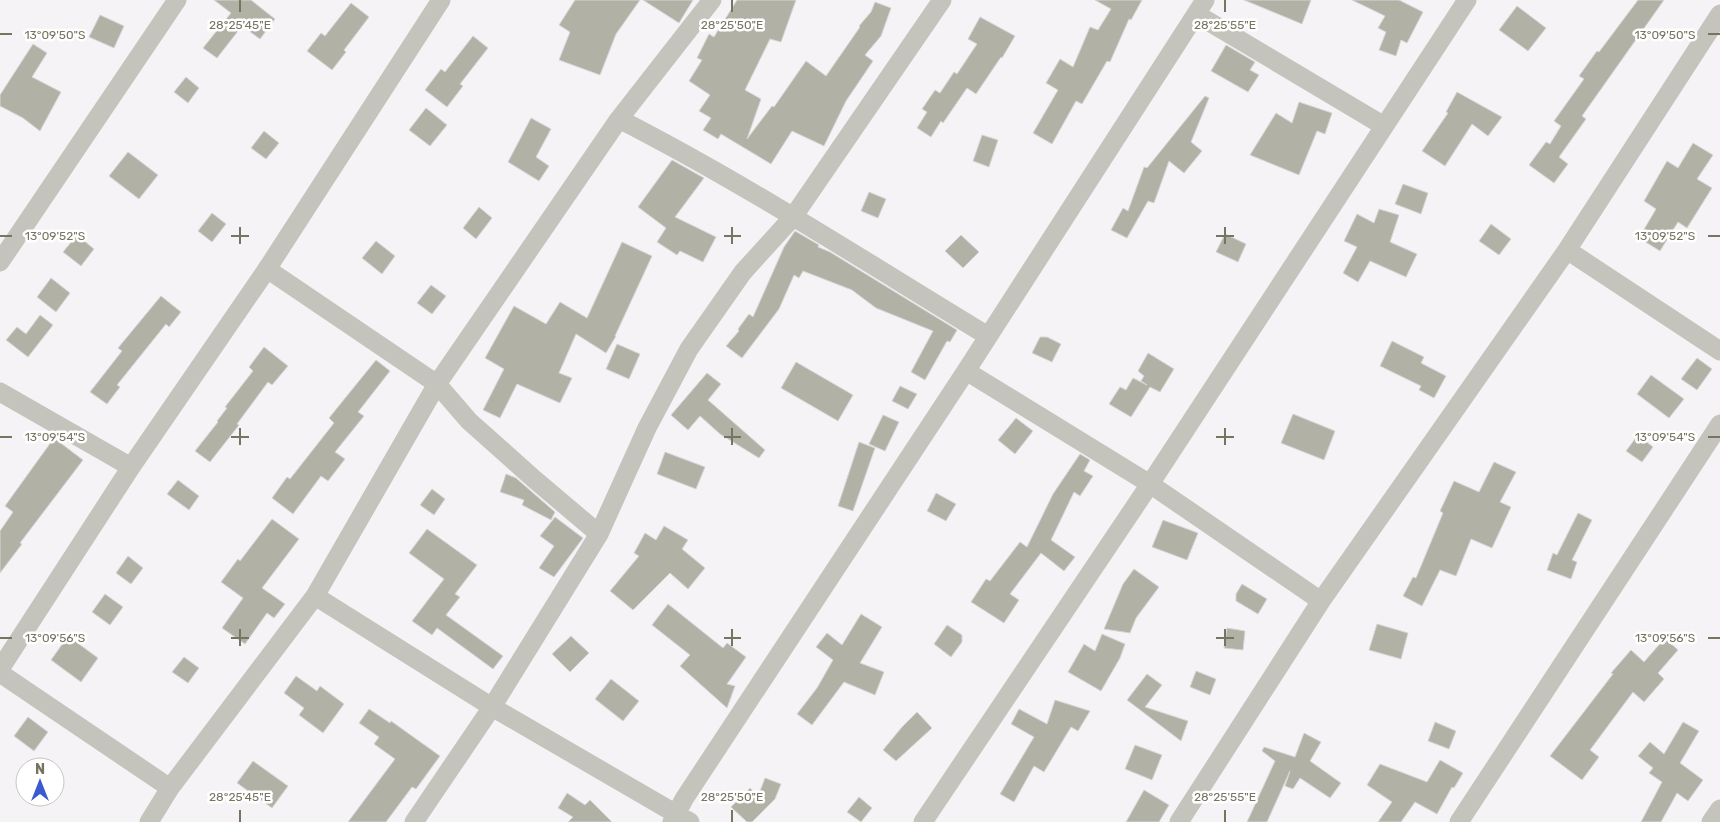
<svg xmlns="http://www.w3.org/2000/svg" width="1720" height="822" font-family="Rubik,sans-serif">
  <style>
    .building { fill: #b2b1a5; stroke: #d7d6d7 }
    .lines { fill: none; stroke-linecap: round; stroke-linejoin: round }
    .minor { stroke: #c4c4bd; stroke-width: 19 }
    .ticks { fill: none; stroke: #76755f; stroke-width: 2 }
    .ticks-label { font-size: 12px; text-anchor: middle; fill: #76755f; stroke: #fff; stroke-width: 5; stroke-linejoin: round; paint-order: stroke }
  </style>
  <rect width="100%" height="100%" fill="#f5f3f6"/>
  <path class="building" d="M214,0H251L275,19L260,39L242,26L217,58L203,48L231,13Z
    M575,0H640L616,34L600,75L559,60L570,32L559,25Z
    M643,0H693L679,23Z
    M737,0H796L781,42L770,39L745,90L761,99L747,139L772,106L774,107L806,61L826,76L860,27L859,26L871,12L875,2L891,8L881,36L865,55L873,61L846,101L824,146L792,131L771,164L721,134L718,139L703,130L711,118L699,111L710,95L689,81L702,60L697,58L709,34L714,37Z
    M1095,0H1142L1131,20L1129,19L1110,62L1107,61L1082,104L1076,101L1052,144L1033,133L1058,90L1046,83L1060,59L1073,67L1090,27L1098,30L1111,9Z
    M1244,0H1311L1302,24Z
    M1352,0H1399L1423,12L1407,43L1401,40L1396,56L1379,50L1386,32L1378,28L1385,16Z
    M1638,0H1664L1582,116L1586,119L1559,157L1568,164L1554,183L1529,165L1546,142L1550,144L1561,126L1554,121L1584,79L1579,76L1597,51L1599,52Z
    M351,3L369,17L344,50L346,52L332,70L307,51L321,33L325,36Z
    M1517,6L1546,28L1528,51L1499,30Z
    M100,15L124,26L114,48L89,37Z
    M980,17L1015,36L1002,58L1001,57L976,94L967,88L943,123L941,121L931,137L917,128L927,112L922,109L935,90L940,93L954,72L957,74L977,44L968,39Z
    M473,36L488,48L460,84L463,86L447,107L425,90L441,69L445,72Z
    M33,44L47,53L32,77L61,92L40,131L23,118L0,106V95Z
    M1226,45L1255,62L1250,70L1259,75L1248,92L1211,71Z
    M186,77L199,88L188,103L174,92Z
    M1457,92L1502,117L1488,136L1472,124L1445,166L1422,151L1448,113L1446,112Z
    M1205,96L1209,98L1191,142L1202,151L1184,173L1169,161L1154,203L1148,201L1127,238L1111,230L1123,208L1128,211L1144,167L1147,168Z
    M1299,102L1332,113L1325,134L1317,131L1299,175L1250,155L1276,113L1292,123Z
    M426,108L447,125L430,146L409,130Z
    M531,118L551,129L536,157L549,166L539,181L508,162Z
    M264,131L279,143L266,159L251,148Z
    M982,135L998,140L989,167L973,161Z
    M1693,143L1713,155L1697,179L1712,188L1687,228L1678,222L1660,251L1639,238L1656,209L1644,201L1667,161L1678,168Z
    M128,152L158,175L139,199L109,176Z
    M672,160L704,178L675,217L716,237L703,262L680,251L677,255L657,242L666,228L638,207Z
    M1403,184L1428,193L1421,214L1395,204Z
    M869,192L886,199L878,218L861,211Z
    M479,207L492,218L476,239L463,228Z
    M1379,209L1399,215L1390,242L1417,254L1406,277L1370,261L1358,282L1343,273L1357,247L1344,241L1357,214L1374,223Z
    M212,213L226,224L212,242L198,231Z
    M1491,224L1511,239L1499,255L1479,241Z
    M795,231L819,245L818,247L830,252L957,330L950,342L947,341L925,380L911,372L933,331L876,308L852,290L803,271L799,278L794,275L779,309L742,358L726,346L739,331L738,329L749,314L753,317L784,247Z
    M1225,234L1246,244L1238,262L1216,252Z
    M77,235L94,249L81,266L63,252Z
    M961,235L979,252L963,268L945,251Z
    M376,241L395,256L382,274L362,258Z
    M622,242L652,256L615,336H616L606,353L576,334L559,373L572,378L560,403L517,384L500,418L483,410L504,369L485,358L514,306L546,324L560,302L587,318Z
    M51,278L70,293L56,312L37,297Z
    M431,285L446,296L432,314L417,303Z
    M161,296L181,312L169,327L166,324L117,385L120,387L107,404L90,392L122,351L118,348Z
    M40,315L53,325L28,357L6,340L17,327L26,334Z
    M1040,337H1047L1061,344L1052,362L1032,353Z
    M1392,341L1424,357L1421,363L1446,376L1434,398L1419,390L1421,386L1380,366Z
    M617,344L640,354L629,379L606,369Z
    M264,347L288,366L272,385L268,382L237,424L239,425L210,462L195,451L218,422L217,421L227,408L225,407L253,371L249,367Z
    M1148,353L1174,369L1160,392L1150,387L1131,417L1109,404L1120,387L1126,390L1133,378L1147,385L1141,381L1144,376L1138,371Z
    M1697,358L1712,369L1697,390L1681,379Z
    M376,360L390,371L358,412L364,416L335,452L345,459L328,481L321,476L293,514L272,498L287,477L290,479L334,423L329,418Z
    M796,362L853,395L838,421L781,388Z
    M707,373L721,384L708,400L765,450L759,458L720,434L700,416L688,430L671,415Z
    M1651,375L1684,399L1669,418L1637,394Z
    M900,386L917,394L908,409L892,401Z
    M1293,414L1335,431L1324,460L1281,443Z
    M883,415L899,422L885,451L869,444Z
    M1016,418L1033,431L1015,454L998,440Z
    M1638,435L1653,447L1642,462L1626,451Z
    M54,438L83,460L20,543L22,544L0,573V531L13,512L5,506Z
    M859,442L875,448L853,511L838,506Z
    M665,452L705,467L696,489L657,474Z
    M1080,454L1090,460L1084,471L1093,476L1080,496L1074,492L1051,540L1075,557L1064,571L1041,553L1010,594L1019,600L1004,623L971,602L986,579L990,581L1020,542L1027,547L1053,494Z
    M1494,462L1516,472L1500,502L1511,507L1492,548L1471,539L1456,576L1440,570L1422,606L1403,596L1413,577L1416,578L1443,513L1440,511L1454,481L1479,492Z
    M506,474L516,478L555,512L551,520L522,505L524,500L500,492Z
    M178,480L199,496L189,510L167,494Z
    M432,489L445,499L434,515L420,505Z
    M936,493L956,504L946,521L927,511Z
    M1578,513L1592,520L1572,560L1577,562L1571,579L1547,570L1553,553L1557,555Z
    M555,517L583,538L554,577L539,568L554,546L540,536Z
    M272,519L299,539L262,588L285,604L274,618L267,613L245,644L222,628L243,598L221,582L238,559L240,561Z
    M1163,520L1198,533L1187,560L1152,547Z
    M664,526L688,540L682,549L705,568L688,589L670,573L633,610L610,591L639,556L634,553L645,533L656,540Z
    M427,529L477,565L455,594L460,597L446,615L503,656L493,669L437,628L432,635L412,621L444,579L409,553Z
    M128,556L143,568L131,584L116,573Z
    M1134,569L1159,587L1136,618L1130,633L1104,629L1123,584Z
    M1242,584L1267,599L1258,614L1236,601V594Z
    M105,594L123,607L110,625L92,612Z
    M668,604L723,648L727,643L746,657L727,684L735,686L727,708L680,666L690,655L652,625Z
    M861,614L882,627L860,663L884,672L875,695L844,682L812,725L797,714L817,688L833,660L816,647L827,633L842,645Z
    M1377,624L1408,633L1401,659L1369,650Z
    M947,625L962,635V642L951,657L934,644Z
    M1227,628L1245,631L1243,650L1224,648Z
    M1102,634L1125,644L1120,658L1101,691L1068,672L1084,644L1095,651Z
    M68,636L98,658L81,682L51,660Z
    M571,636L589,653L570,672L552,654Z
    M1665,638L1678,650L1658,673L1664,679L1644,702L1633,692L1590,750L1599,757L1582,780L1550,756L1613,674L1611,673L1631,650L1644,662Z
    M184,657L199,668L188,683L172,672Z
    M1196,671L1216,679L1210,695L1190,687Z
    M1147,674L1162,685L1145,707L1188,721L1181,741L1127,700Z
    M296,676L317,691L320,686L344,704L323,733L299,715L304,708L284,693Z
    M611,679L639,701L623,721L595,699Z
    M1055,700L1090,711L1078,731L1071,727L1044,772L1034,766L1014,802L1000,794L1034,737L1011,724L1019,709L1047,724Z
    M369,709L390,723L391,721L440,756L416,789L412,787L386,822H348L395,759L374,744L379,737L359,723Z
    M917,712L932,728L896,761L883,750L902,727Z
    M28,717L48,732L34,751L14,736Z
    M1435,722L1456,731L1449,749L1428,741Z
    M1683,722L1699,731L1680,763L1703,780L1688,801L1677,793L1661,822H1641L1662,782L1649,773L1653,768L1638,756L1650,742L1664,754Z
    M1304,733L1321,742L1310,761L1341,783L1330,798L1300,778L1293,789L1285,786L1290,771L1267,822H1247L1275,761L1262,751L1264,747L1295,757Z
    M1135,745L1162,755L1152,780L1125,769Z
    M1440,760L1463,773L1454,788L1452,787L1437,814L1415,802L1401,822H1378L1392,802L1367,785L1380,764L1427,782Z
    M253,761L288,786L272,808L237,783Z
    M765,778L781,784L775,799L752,822H747L731,807L750,788L758,796Z
    M1144,790L1169,805L1159,822H1126Z
    M567,793L585,805L590,800L612,822H568L573,817L558,808Z
    M859,797L872,808L861,822L847,812Z"/>
  <g class="lines">
    <path class="minor" d="M1196,14L1384,126
      M619,119C746,184 866,262 988,336
      M1567,250L1720,351
      M0,262L177,0
      M267,269L437,384L469,421L534,479L599,534
      M966,371L1150,484L1321,601
      M0,392L131,467
      M315,596L492,707L690,822
      M0,669L131,467L267,269L441,0
      M0,673L170,788
      M149,822L170,788L315,596L437,384L619,119L712,0
      M414,822L492,707L599,534L647,428L689,349L743,272L793,217L942,0
      M672,822L684,799L966,371L1205,0
      M923,822L1150,484L1467,0
      M1179,822L1321,601L1567,250L1720,14
      M1459,822L1720,424
      M1711,822L1720,809"/>
  </g>
  <path class="ticks" d="M240,0V12M732,0V12M1225,0V12M0,34H12M1708,34H1720M240,227V244M732,227V244M1225,227V244M0,236H12M231,236H249M724,236H741M1216,236H1234M1708,236H1720M240,428V445M732,428V445M1225,428V445M0,437H12M231,437H249M724,437H741M1216,437H1234M1708,437H1720M240,629V646M732,629V646M1225,629V646M0,638H12M231,638H249M724,638H741M1216,638H1234M1708,638H1720M240,810V822M732,810V822M1225,810V822"/>
  <g class="ticks-label">
    <text x="240" y="29">28°25'45"E</text>
    <text x="732" y="29">28°25'50"E</text>
    <text x="1225" y="29">28°25'55"E</text>
    <text x="55" y="39">13°09'50"S</text>
    <text x="1665" y="39">13°09'50"S</text>
    <text x="55" y="240">13°09'52"S</text>
    <text x="1665" y="240">13°09'52"S</text>
    <text x="55" y="441">13°09'54"S</text>
    <text x="1665" y="441">13°09'54"S</text>
    <text x="55" y="642">13°09'56"S</text>
    <text x="1665" y="642">13°09'56"S</text>
    <text x="240" y="801">28°25'45"E</text>
    <text x="732" y="801">28°25'50"E</text>
    <text x="1225" y="801">28°25'55"E</text>
  </g>
  <g transform="translate(40 782)"><circle r="24" fill="#ffffff" stroke="#c8c8bf"/>
  <path d="M0-4L9 19L0 12L-9 19Z" fill="#3a5acf"/>
  <text y="-8" font-size="14" font-weight="bold" text-anchor="middle" fill="#76755f">N</text>
  </g>
</svg>
